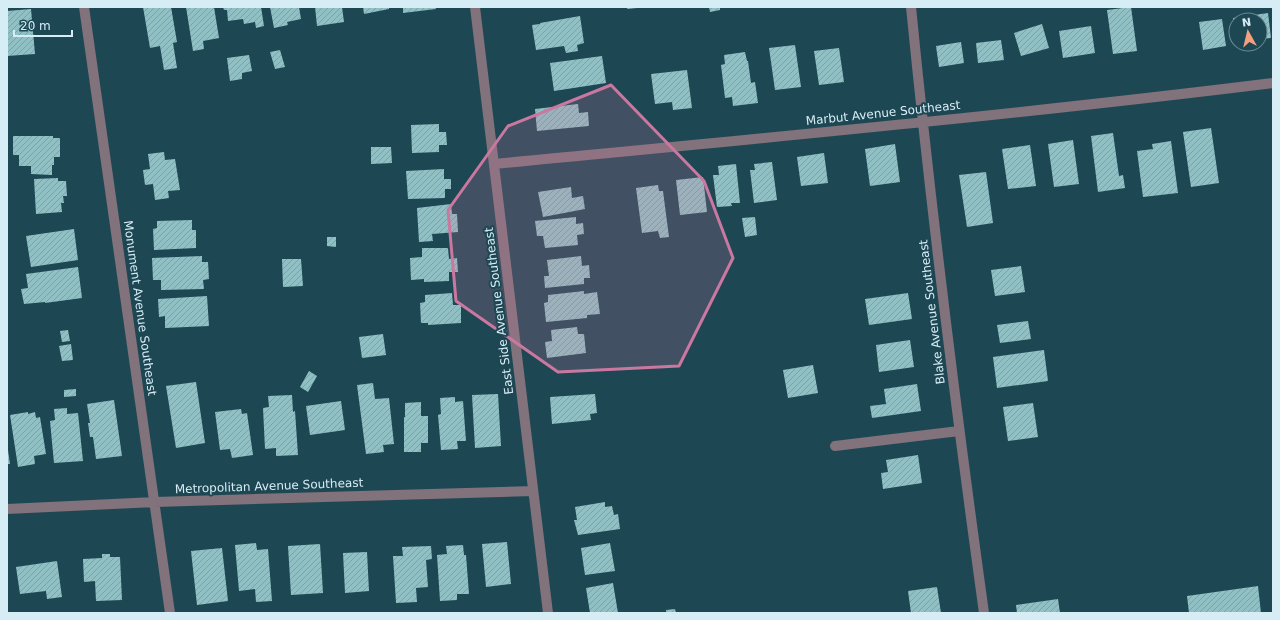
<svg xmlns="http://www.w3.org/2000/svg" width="1280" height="620" font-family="'DejaVu Sans',sans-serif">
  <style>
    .building { fill: url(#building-hatch) }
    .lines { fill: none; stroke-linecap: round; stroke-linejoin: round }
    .minor { stroke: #81727b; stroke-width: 10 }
    .marked { fill: #cb78a0; fill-opacity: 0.2; stroke: #cb78a0; stroke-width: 3; stroke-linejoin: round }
    .labels { text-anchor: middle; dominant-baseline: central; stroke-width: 4; stroke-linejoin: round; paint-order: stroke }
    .street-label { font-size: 12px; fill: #d7edf5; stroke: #1e4754 }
  </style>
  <defs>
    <pattern id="building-hatch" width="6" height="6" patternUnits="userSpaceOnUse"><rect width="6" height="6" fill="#90c0c4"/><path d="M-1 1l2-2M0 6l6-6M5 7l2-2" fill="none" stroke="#7ca2a6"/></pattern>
  </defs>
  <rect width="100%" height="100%" fill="#1e4754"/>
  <path class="building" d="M143,7H171L177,42L173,43L177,68L164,70L160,46L150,48Z
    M186,7H214L219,38L203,41L204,49L193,51Z
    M223,7H261L264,26L256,28L255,22L244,24L243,19L228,21L227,10H224Z
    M270,7H299L301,19L287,22L288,25L274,28Z
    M315,7H342L344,22L317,26Z
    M363,7H389V9L364,14Z
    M403,7H436V9L403,13Z
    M627,7H637V8L627,9Z
    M709,7H720V10L710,12Z
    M1131,7L1137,51L1113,54L1107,10Z
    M31,9L35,54L7,56V11Z
    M1268,13L1271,38L1260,39V20H1236L1235,29L1233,18Z
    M580,16L584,43L577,45L578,51L566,53L564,46L536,50L532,25L540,24V23Z
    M1222,19L1226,46L1203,50L1199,22Z
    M1042,24L1049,48L1021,56L1014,33Z
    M1091,26L1095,53L1063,58L1059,31Z
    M1001,40L1004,60L978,63L976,43Z
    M961,42L964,63L939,67L936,46Z
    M795,45L801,87L775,90L769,48Z
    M839,48L844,82L819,85L814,51Z
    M280,50L285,67L275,69L270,52Z
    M745,52L747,61H748L751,83L755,82L758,103L733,106L732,97L725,98L721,65L725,64L724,55Z
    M249,55L252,71L242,73V79L230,81L227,58Z
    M602,56L606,83L554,91L550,63Z
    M687,70L692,108L673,110L672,102L655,104L651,74Z
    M578,104L579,113L588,112L589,126L537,131L535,109Z
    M439,124V132H446L447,145H439V152L412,153L411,125Z
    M1211,128L1219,183L1191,187L1183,132Z
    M1113,133L1119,176L1123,175L1125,188L1098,192L1091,136Z
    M13,136H53V138H60V157H54V165H52V175L31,174V166H19V155H13Z
    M1073,140L1079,184L1054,187L1048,144Z
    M1171,141L1178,193L1143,197L1137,151L1153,149L1152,144Z
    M895,144L900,182L870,186L865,149Z
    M1030,145L1036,186L1008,189L1002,149Z
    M371,147H391L392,163L371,164Z
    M164,152L165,160L175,159L180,190L168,191L169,198L155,200L153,184L145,185L143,170L150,169L148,154Z
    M824,153L828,183L801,186L797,157Z
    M772,162L777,200L754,203L750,170H755L754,164Z
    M736,164L740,203H731L732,206L717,207L713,175H719L718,166Z
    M444,169V179H451V189H445V198L408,199L406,171Z
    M986,172L993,223L967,227L959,175Z
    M703,177L707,212L680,215L676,180Z
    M58,178V181H66L67,196H63L64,203H61L62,212L36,214L34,179Z
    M658,185L659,191H663L669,237L660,238L658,231L642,233L636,188Z
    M571,187L572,198L583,196L585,209L543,217L538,192Z
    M451,204L452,214H457L458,232L432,234L433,241L419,242L417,208Z
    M576,217V224L583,223L584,234L577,235L578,245L545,248L543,236H537L535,221Z
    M755,217L757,235L745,237L742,218Z
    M192,220V230H196V248L154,250L153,229L157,228V221Z
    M74,229L78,260L31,267L26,236Z
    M327,237H336V247L327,246Z
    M422,248H448L449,259L457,258L458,272H449V281L424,282V279L411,280L410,258L422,257Z
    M202,256V262H208L209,279L203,280L204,289L161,290V280H153L152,258Z
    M581,256L582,266L589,265L590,278H584V284L545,288L544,276H549L547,260Z
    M282,259H301L303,286L283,287Z
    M1021,266L1025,292L995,296L991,270Z
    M78,267L82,298L45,303V302L24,304L21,289L28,288L26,274Z
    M584,291V294L597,292L600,314L587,315V318L546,322L544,303L548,302V295Z
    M452,293L453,305H461V323L428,325V323H421L420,303L425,302V295Z
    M908,293L912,319L869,325L865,299Z
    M207,296L209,326L165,328V316L159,317L158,299Z
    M1028,321L1031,339L1000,343L997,325Z
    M577,327L578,334H584L586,353L547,358L545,342L552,341L551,330Z
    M68,330L70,341L62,342L60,331Z
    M383,334L386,355L362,358L359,337Z
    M910,340L914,367L879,372L876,345Z
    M71,344L73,360L62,361L59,346Z
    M1044,350L1048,381L997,388L993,357Z
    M813,365L818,393L788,398L783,370Z
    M309,371L317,376L308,392L300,387Z
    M196,382L205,443L176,448L166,386Z
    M373,383L375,399L389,398L394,444L383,445L384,452L366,454L357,385Z
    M917,384L921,411L872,418L870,406L886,404L884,389Z
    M76,389V396L64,397V390Z
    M498,394L501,446L475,448L472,395Z
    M595,394L597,413L590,414L591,420L552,424L550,397Z
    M292,395L293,412L295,411L298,455L276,456V448L265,449L263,408L269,407L268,396Z
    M455,397V402L463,401L466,441H457L458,449L441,450L438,415L441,414L440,398Z
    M114,400L122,456L96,459L93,437H90L88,423H90L87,404Z
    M341,401L345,430L310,435L306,406Z
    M421,402V416H428V443H421V452H404V417H405V403Z
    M1033,403L1038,437L1008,441L1003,407Z
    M67,408V414L78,413L83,461L54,463L50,421L55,420L54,409Z
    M241,409L242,414L247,413L253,455L232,458L230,449L220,450L215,412Z
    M28,412V414L35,412L36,418L40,417L46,454L34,456L35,464L18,467L10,415Z
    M8,450L10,464H7V451Z
    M918,455L922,483L883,489L881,473L888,472L886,460Z
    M605,502V507L612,506L614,515L618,514L620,529L578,535L574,520H577L575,507Z
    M507,542L511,584L486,587L482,544Z
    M256,543L257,550L268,549L272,601L256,602L255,589L239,591L235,545Z
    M610,543L615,571L585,575L581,548Z
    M320,544L323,593L291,595L288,546Z
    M463,545L464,555H466L469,594H457V600L440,601L437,555L447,554L446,546Z
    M431,546L432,559L426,560L428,587L416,588L417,602L396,603L393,556H403L402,547Z
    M222,548L228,601L197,605L191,551Z
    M367,552L369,591L345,593L343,553Z
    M102,554H110V557H120L122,600L96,601L95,581L84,582L83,559L102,558Z
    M57,561L62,597L47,599L46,591L20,594L16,567Z
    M613,583L618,613H590L586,588Z
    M1258,586L1261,613H1189L1187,596Z
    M937,587L941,613H911L908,591Z
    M1058,599L1060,613H1017L1016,605Z
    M675,609L676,613H666V610Z"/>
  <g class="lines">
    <path class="minor" d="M84,7L170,613
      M475,7L548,613
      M911,7C931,210 956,411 984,613
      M495,164C754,139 1014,115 1273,83
      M835,446L959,431
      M7,509L155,502L533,491"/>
  </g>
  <path class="marked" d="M611,85L704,181L733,258L679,366L558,372L456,301L448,210L508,126Z"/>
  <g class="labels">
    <g class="street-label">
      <text transform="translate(883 113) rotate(-6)">Marbut Avenue Southeast</text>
      <text transform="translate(140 308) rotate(82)">Monument Avenue Southeast</text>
      <text transform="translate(499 311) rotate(-97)">East Side Avenue Southeast</text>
      <text transform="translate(932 312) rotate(-97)">Blake Avenue Southeast</text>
      <text transform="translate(269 486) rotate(-2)">Metropolitan Avenue Southeast</text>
    </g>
  </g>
  <rect width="1280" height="620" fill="none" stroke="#d7edf5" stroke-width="16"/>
  <g transform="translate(1248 32) rotate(352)"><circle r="19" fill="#1e4754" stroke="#688994"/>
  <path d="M0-3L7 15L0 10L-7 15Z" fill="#f2a080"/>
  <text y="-6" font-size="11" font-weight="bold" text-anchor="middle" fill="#d7edf5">N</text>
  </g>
  <path d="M14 30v6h58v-6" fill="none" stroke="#d7edf5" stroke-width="2"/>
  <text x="20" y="30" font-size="12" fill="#d7edf5" stroke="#1e4754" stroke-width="3" paint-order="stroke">20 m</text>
</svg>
